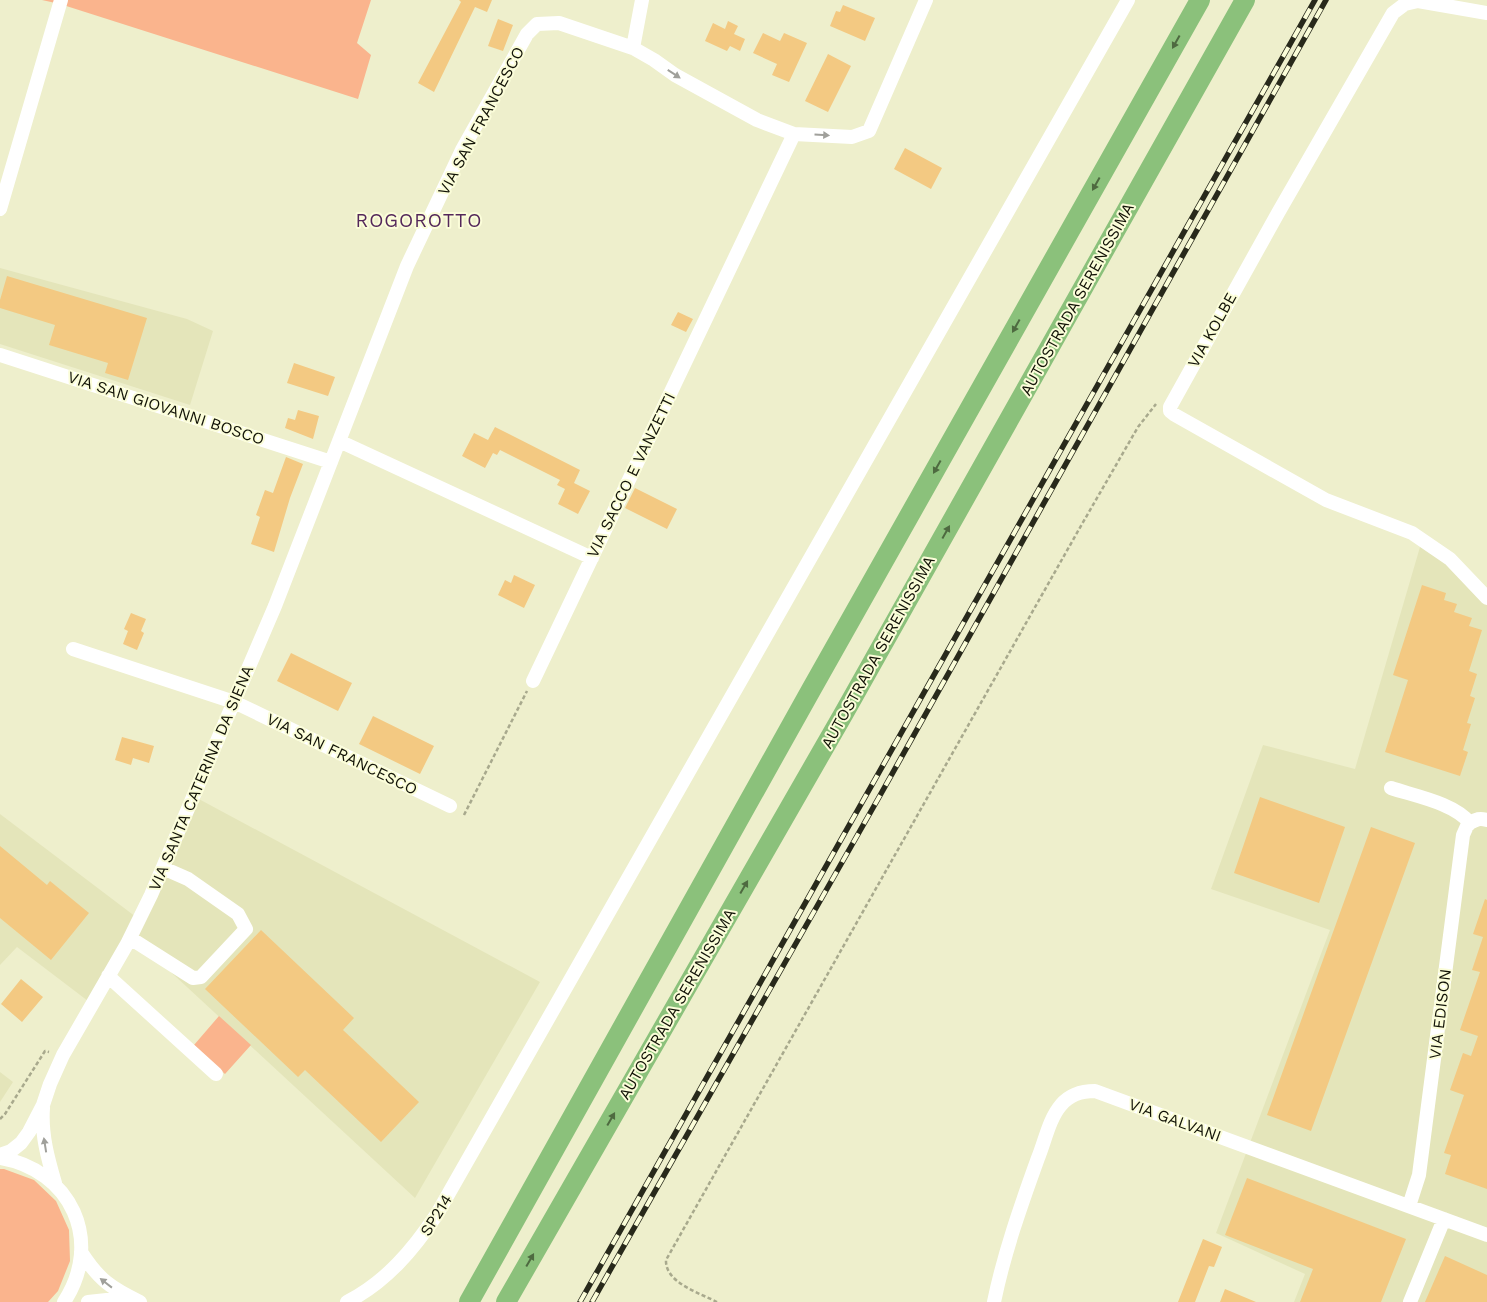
<svg xmlns="http://www.w3.org/2000/svg" width="1487" height="1302" font-family="'Work Sans',sans-serif">
  <style>
    .built { fill: #e4e5ba }
    .green { fill: #fab48d }
    .building { fill: #f3c982 }
    .lines { fill: none; stroke-linecap: round; stroke-linejoin: round }
    .path { stroke: #a8a98d; stroke-width: 2.5; stroke-dasharray: 4 2.5; stroke-linecap: butt }
    .minor { stroke: #fff; stroke-width: 14 }
    .highway { stroke: #8bc17b; stroke-width: 20 }
    .rail-casing { stroke: #28291b; stroke-width: 5.5 }
    .rail { stroke: #fbfdd9; stroke-width: 4; stroke-dasharray: 11; stroke-linecap: butt }
    .oneway { fill: #4e6a40 }
    .oneway2 { fill: #a0a09b }
    .labels { text-anchor: middle; dominant-baseline: central; stroke-width: 4; stroke-linejoin: round; paint-order: stroke }
    .street-label { font-size: 16px; fill: #111206; stroke: #fbfdd9 }
    .quarter-label { font-size: 19px; letter-spacing: 1px; fill: #53275a; stroke: #fbfdd9 }
  </style>
  <rect width="100%" height="100%" fill="#eeefcc"/>
  <path class="built" d="M0,268L187,319L213,331L190,405L0,344Z
    M1420,547L1431,550L1487,602V1302H1294L1305,1274L1216,1233L1330,930L1211,889L1263,745L1355,769Z
    M197,798L540,982L415,1198L134,938Z
    M0,814L136,917L88,1001L17,947L0,965Z
    M0,1072L13,1082L0,1102Z"/>
  <path class="green" d="M42,0H371L357,43L371,55L358,99L60,4Z
    M219,1016L251,1045L225,1074L194,1045Z
    M0,1169H4L34,1180L56,1201L69,1230L70,1261L58,1291L48,1302H0Z"/>
  <path class="building" d="M459,0H492L487,12L475,7L434,92L418,83L461,2Z
    M843,5L875,18L865,41L830,26L836,11L840,12Z
    M498,19L513,25L503,51L488,46Z
    M728,21L738,26L734,34L745,39L740,51L730,46L727,51L705,41L713,23L725,29Z
    M763,33L780,41L784,33L807,43L789,82L772,75L777,64L753,53Z
    M828,54L851,66L828,112L805,101Z
    M905,148L942,168L931,189L894,169Z
    M7,276L147,318L128,380L105,373L108,363L49,345L55,325L0,308V300Z
    M678,312L693,319L686,332L671,325Z
    M294,363L335,377L328,396L287,383Z
    M298,410L319,416L313,439L285,428L288,418L295,420Z
    M495,427L580,470L574,483L590,491L578,514L558,504L565,489L557,485L560,480L500,450L497,455L493,453L485,468L462,456L474,433L488,440Z
    M286,457L303,464L290,498L274,552L251,544L260,517L256,515L265,490L273,493Z
    M635,488L677,509L667,529L625,508Z
    M514,575L535,585L524,608L498,595L505,580L511,583Z
    M1422,585L1446,593L1444,600L1457,604L1454,612L1472,618L1469,626L1482,630L1469,671L1477,674L1470,696L1475,698L1467,723L1471,724L1463,750L1468,752L1460,776L1385,752L1408,680L1393,675Z
    M131,613L146,619L141,631L144,633L137,650L123,644L128,631L124,629Z
    M291,653L352,683L338,711L277,681Z
    M373,716L434,746L420,774L359,744Z
    M122,737L154,746L149,763L133,758L131,765L115,760Z
    M1260,797L1345,827L1319,903L1234,873Z
    M1371,827L1415,843L1311,1131L1267,1115Z
    M0,846L47,885L50,881L89,913L51,960L0,918Z
    M1485,899L1487,900V1189L1445,1174L1451,1155L1444,1153L1464,1095L1450,1090L1463,1053L1471,1056L1478,1036L1460,1030L1480,972L1472,970L1483,937L1473,934Z
    M261,930L354,1018L343,1030L419,1102L381,1142L305,1070L298,1077L205,989Z
    M21,979L43,997L22,1022L1,1004Z
    M1247,1178L1406,1239L1381,1302H1300L1313,1269L1225,1235Z
    M1203,1239L1222,1247L1214,1267L1209,1266L1195,1302H1178Z
    M1445,1256L1487,1275V1302H1425Z
    M1225,1289L1256,1302H1220Z"/>
  <g class="lines">
    <path class="path" d="M464,815L527,691
      M0,1119L5,1114L45,1051L49,1052
      M717,1302C700,1293 665,1283 666,1260L1082,524L1138,427L1156,404"/>
    <path class="minor" d="M1487,13L1418,1L1405,4L1393,13L1278,213L1170,407V411L1175,415L1326,500L1412,533L1450,559L1487,598
      M633,48L654,60L675,75L757,120L794,134L852,137L869,131L926,0
      M0,209L61,0
      M0,355L331,462
      M339,441L592,558
      M73,649L234,702L450,806
      M533,681L794,134
      M1391,788C1415,796 1454,803 1470,823C1476,819 1480,818 1487,820
      M130,938L193,978L201,977L246,929L238,914L188,879L163,868
      M108,976L216,1074
      M43,1108C41,1134 48,1159 55,1183
      M0,1155L11,1151L21,1143L29,1132L43,1105L50,1084L63,1055L127,944L151,895L275,606L407,266L462,150L527,34L537,24L559,23L633,48L642,0
      M0,1158C71,1170 104,1241 64,1302
      M1409,1206L1419,1175L1463,835L1467,826L1470,823
      M81,1252C99,1280 111,1288 140,1302
      M88,1302L116,1299L130,1301
      M347,1302C386,1282 413,1250 437,1214L1128,0
      M994,1302C1004,1253 1021,1205 1038,1158C1045,1141 1049,1119 1061,1105C1070,1094 1082,1091 1095,1091L1487,1235
      M1410,1302L1444,1219"/>
    <path class="highway" d="M469,1302L811,690L1200,0
      M506,1302L844,713L1245,0"/>
    <defs>
      <path id="rail" d="M580,1302L1315,0
        M592,1302L878,799L1326,0"/>
    </defs>
    <use href="#rail" class="rail-casing"/>
    <use href="#rail" class="rail"/>
  </g>
  <defs><path id="oneway-solid" d="M-6-.8H1V-3.2L6.5 0L1 3.2V.8H-6Z" transform="scale(1.25)"/></defs>
  <g class="oneway">
    <use href="#oneway-solid" transform="translate(1176 42) rotate(119)"/>
    <use href="#oneway-solid" transform="translate(1096 184) rotate(119)"/>
    <use href="#oneway-solid" transform="translate(1016 326) rotate(119)"/>
    <use href="#oneway-solid" transform="translate(937 467) rotate(119)"/>
    <use href="#oneway-solid" transform="translate(946 532) rotate(-61)"/>
    <use href="#oneway-solid" transform="translate(744 887) rotate(-60)"/>
    <use href="#oneway-solid" transform="translate(611 1119) rotate(-60)"/>
    <use href="#oneway-solid" transform="translate(530 1260) rotate(-60)"/>
  </g>
  <g class="oneway2">
    <use href="#oneway-solid" transform="translate(674 74) rotate(33)"/>
    <use href="#oneway-solid" transform="translate(822 135) rotate(3)"/>
    <use href="#oneway-solid" transform="translate(45 1145) rotate(-99)"/>
    <use href="#oneway-solid" transform="translate(106 1283) rotate(-142)"/>
  </g>
  <g class="labels">
    <g class="street-label">
      <text transform="translate(481 121) rotate(-62)">VIA SAN FRANCESCO</text>
      <text transform="translate(1077 299) rotate(-61)">AUTOSTRADA SERENISSIMA</text>
      <text transform="translate(1212 330) rotate(-61)">VIA KOLBE</text>
      <text transform="translate(166 408) rotate(18)">VIA SAN GIOVANNI BOSCO</text>
      <text transform="translate(631 475) rotate(-64)">VIA SACCO E VANZETTI</text>
      <text transform="translate(878 652) rotate(-61)">AUTOSTRADA SERENISSIMA</text>
      <text transform="translate(342 754) rotate(26)">VIA SAN FRANCESCO</text>
      <text transform="translate(201 778) rotate(-67)">VIA SANTA CATERINA DA SIENA</text>
      <text transform="translate(677 1004) rotate(-60)">AUTOSTRADA SERENISSIMA</text>
      <text transform="translate(1440 1014) rotate(-83)">VIA EDISON</text>
      <text transform="translate(1175 1120) rotate(20)">VIA GALVANI</text>
      <text transform="translate(436 1215) rotate(-58)">SP214</text>
    </g>
    <g class="quarter-label">
      <text x="419" y="220">ROGOROTTO</text>
    </g>
  </g>
</svg>
